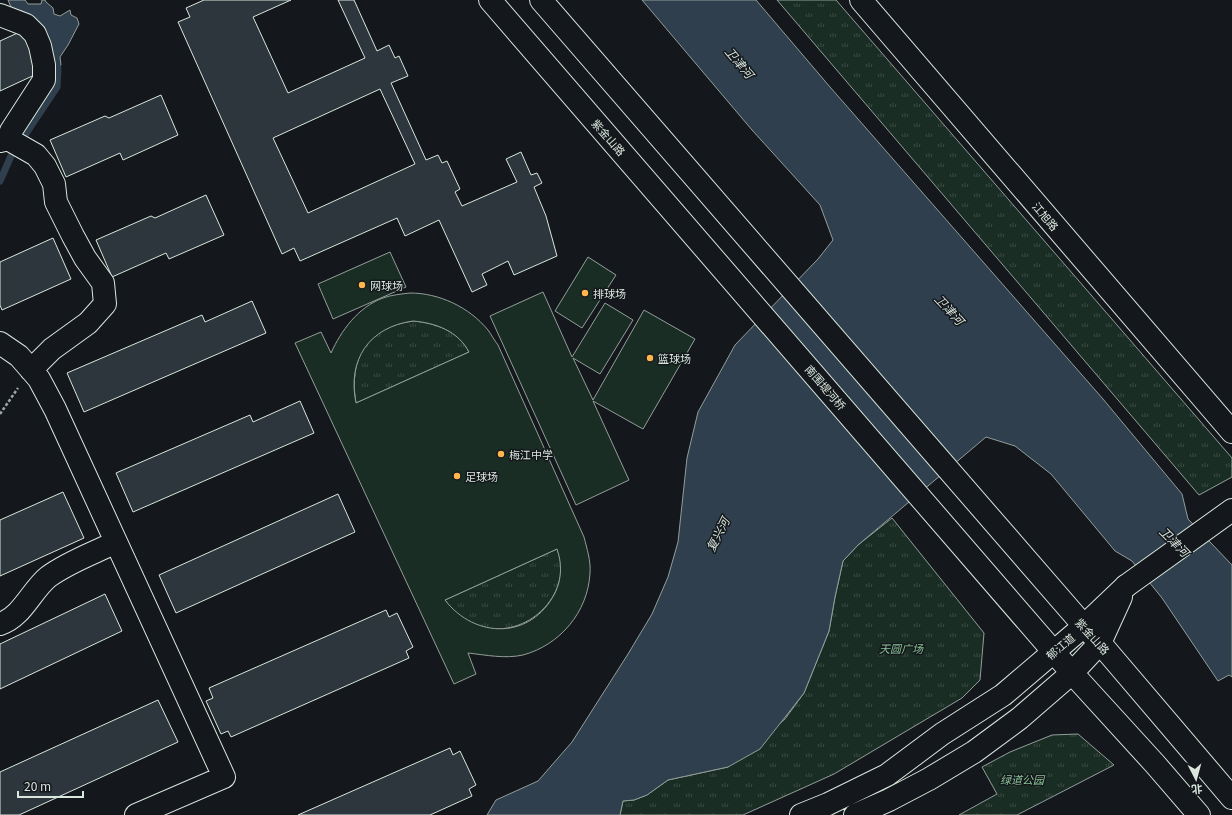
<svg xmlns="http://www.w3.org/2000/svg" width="1232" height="815" font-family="Georgia,'Noto Sans SC',serif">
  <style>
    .grass { fill: url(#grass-tufts); stroke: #939e99 }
    .pitch { fill: #1a2d24; stroke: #939e99; fill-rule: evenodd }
    .water { fill: #2f3f4d; stroke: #939e99 }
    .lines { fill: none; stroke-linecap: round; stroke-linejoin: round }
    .stream { stroke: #2f3f4d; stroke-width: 7 }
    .building { fill: #2c363c; stroke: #d8e6dc; fill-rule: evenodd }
    .minor-casing { stroke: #d8e6dc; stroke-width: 24 }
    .major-casing { stroke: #d8e6dc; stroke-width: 24 }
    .path { stroke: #9da8a2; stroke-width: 2.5; stroke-dasharray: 3 2; stroke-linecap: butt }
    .minor { stroke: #14181c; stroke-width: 22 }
    .major { stroke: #14181c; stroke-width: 22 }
    .poi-dot { fill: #ffb74d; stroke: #14181c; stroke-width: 1.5 }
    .labels { text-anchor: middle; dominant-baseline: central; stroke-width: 3; stroke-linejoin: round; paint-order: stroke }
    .street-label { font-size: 11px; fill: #d8e6dc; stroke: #14181c }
    .poi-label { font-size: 11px; fill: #d8e6dc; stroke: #14181c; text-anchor: start }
    .park-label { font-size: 11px; font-style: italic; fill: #8ac095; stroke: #14181c }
    .water-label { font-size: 12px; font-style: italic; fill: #d8e6dc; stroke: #14181c }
  </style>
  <defs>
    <pattern id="grass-tufts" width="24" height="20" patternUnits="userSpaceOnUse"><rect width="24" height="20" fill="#1a2d24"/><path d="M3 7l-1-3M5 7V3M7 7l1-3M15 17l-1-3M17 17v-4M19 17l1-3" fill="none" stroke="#3b4b43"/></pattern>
  </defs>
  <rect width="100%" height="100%" fill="#14181c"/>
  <path class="grass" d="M777,0H836L1232,458V477L1199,495Z
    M413,321C436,323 458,331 469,352L356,403C348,359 367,327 413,321Z
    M892,518L984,633L980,680L962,698L834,774L743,815H620L623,801L634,800L647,795L668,780L728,767L785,719L804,693L829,631L835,597L843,561L858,545Z
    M557,549C559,554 560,559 561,564C563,609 513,643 472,623C460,618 452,610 445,600Z
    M1078,734L1114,765L1017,815H959L997,794L982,767L1010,752L1052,735Z"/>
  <path class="pitch" d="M390,252L406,287L333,319L318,284Z
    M588,257L616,275L582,328L555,311Z
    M543,292L572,357L605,303L633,320L600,374L573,358L593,400L644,310L695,339L643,429L593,401L629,480L576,505L490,316Z
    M410,293C439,293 469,307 488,330C491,334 494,340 498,345L584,537C587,549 591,561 590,573C588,612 560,645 523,655C505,659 486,655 468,653L476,674L454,684L295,343L321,332L331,353C341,331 358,307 383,298C391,295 401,294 410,293ZM413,321C436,323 458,331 469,352L356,403C347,360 369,327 413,321ZM557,549C562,563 562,579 555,593C531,640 475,639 445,600Z"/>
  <path class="water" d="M8,0H25L28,4H41L42,0H45L46,2L53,8L54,14L60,16L70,10L71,15L77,18L79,24L68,45L60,57L61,65L58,68L54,64L30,15L22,11L13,12Z
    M642,0H756L830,87L1103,399L1182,494L1188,519L1232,565V677L1229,675L1218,681L1162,598L1132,561L1115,551L1051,474L1015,446L986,437L858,545L843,561L835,597L829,631L804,693L760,749L728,767L668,780L647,795L634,800L623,801L620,815H487L496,800L538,781L572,742L628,654L652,614L668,577L678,542L687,458L698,412L735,345L818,259L833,240L820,205L752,130Z"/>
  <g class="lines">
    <path class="stream" d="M0,181L11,156L57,87L58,68"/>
  </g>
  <path class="building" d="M204,0H291L253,17L288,93L365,58L338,0H354L377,51L389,45L395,58L399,56L408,76L391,83L426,160L438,155L442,163L447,161L460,189L455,192L462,206L517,182L506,159L521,152L531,175L537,173L542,183L534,187L546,216L557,256L514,275L508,261L482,274L487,285L472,292L439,220L405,236L397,218L300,261L294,248L282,254L178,22L190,17L186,8ZM380,89L415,164L308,213L273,138Z
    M22,31L41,72L0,91V41Z
    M161,95L178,135L123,160L120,153L66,177L50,140L105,116L109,118Z
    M206,195L224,235L169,259L166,253L112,277L96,240L151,216L155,218Z
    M53,238L71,279L2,310L0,305V262Z
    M252,301L266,333L84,412L67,373L202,315L205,322Z
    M300,401L314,433L133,512L116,473L250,415L253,422Z
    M63,492L84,538L0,576V520Z
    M338,494L355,532L176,613L159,575Z
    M105,594L122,631L0,689V644Z
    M386,610L389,617L397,613L413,647L406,651L409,658L231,737L228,731L221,734L206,701L213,698L209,688Z
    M158,700L178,742L19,815H0V772Z
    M450,748L453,755L460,751L476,785L469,789L472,796L430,815H298Z"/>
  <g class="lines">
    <defs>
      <path id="minor" d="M861,0L1232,432
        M0,15L26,25L35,34L40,46L44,65V80L11,131L8,139
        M0,141L8,139L36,155L45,166L54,184L56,202L73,236L85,258L103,283L105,304L88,323L52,349L31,370
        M0,343L19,356L39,379L55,409L224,777L136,815
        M1126,586L1232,510
        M0,624C22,617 31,591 48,577C68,562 94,553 116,542"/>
      <path id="major" d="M490,0L1072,673L1155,764L1199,815
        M541,0L1084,626L1100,643L1232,798
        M801,815L828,804L887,775L942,734L1003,695L1084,626L1126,586
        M855,815L889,800L929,779L974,752L1020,718L1072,673L1100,643L1121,597"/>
    </defs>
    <use href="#minor" class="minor-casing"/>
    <use href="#major" class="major-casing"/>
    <path class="path" d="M0,414L18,388"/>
    <use href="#minor" class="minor"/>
    <use href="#major" class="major"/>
  </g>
  <g class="poi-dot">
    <circle cx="362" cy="285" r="4"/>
    <circle cx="585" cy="293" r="4"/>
    <circle cx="650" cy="358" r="4"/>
    <circle cx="501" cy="454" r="4"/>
    <circle cx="457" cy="476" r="4"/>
  </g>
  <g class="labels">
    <g class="street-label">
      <text transform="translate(609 137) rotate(49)">紫金山路</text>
      <text transform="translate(1046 216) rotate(49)">江旭路</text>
      <text transform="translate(826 387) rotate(49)">南围堤河桥</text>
      <text transform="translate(1093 636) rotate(48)">紫金山路</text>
      <text transform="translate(1060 646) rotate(-40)">郁江道</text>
    </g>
    <g class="poi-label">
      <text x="370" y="285">网球场</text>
      <text x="593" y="293">排球场</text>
      <text x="658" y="358">篮球场</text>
      <text x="509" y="454">梅江中学</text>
      <text x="465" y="476">足球场</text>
    </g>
    <g class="park-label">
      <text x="901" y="648">天圆广场</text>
      <text x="1022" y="779">绿道公园</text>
    </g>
    <g class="water-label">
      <text transform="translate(740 62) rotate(50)">卫津河</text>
      <text transform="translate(950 309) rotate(47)">卫津河</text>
      <text transform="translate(717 534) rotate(-63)">复兴河</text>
      <text transform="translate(1175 541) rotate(45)">卫津河</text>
    </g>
  </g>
  <g transform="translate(1196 779) rotate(174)" stroke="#14181c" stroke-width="3" paint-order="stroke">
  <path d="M0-3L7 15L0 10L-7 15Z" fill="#d8e6dc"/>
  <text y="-6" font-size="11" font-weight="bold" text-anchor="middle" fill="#d8e6dc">北</text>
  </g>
  <path d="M18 791v6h65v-6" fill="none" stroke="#d8e6dc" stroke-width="2"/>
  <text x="24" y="791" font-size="12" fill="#d8e6dc" stroke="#14181c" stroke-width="3" paint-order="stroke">20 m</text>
</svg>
